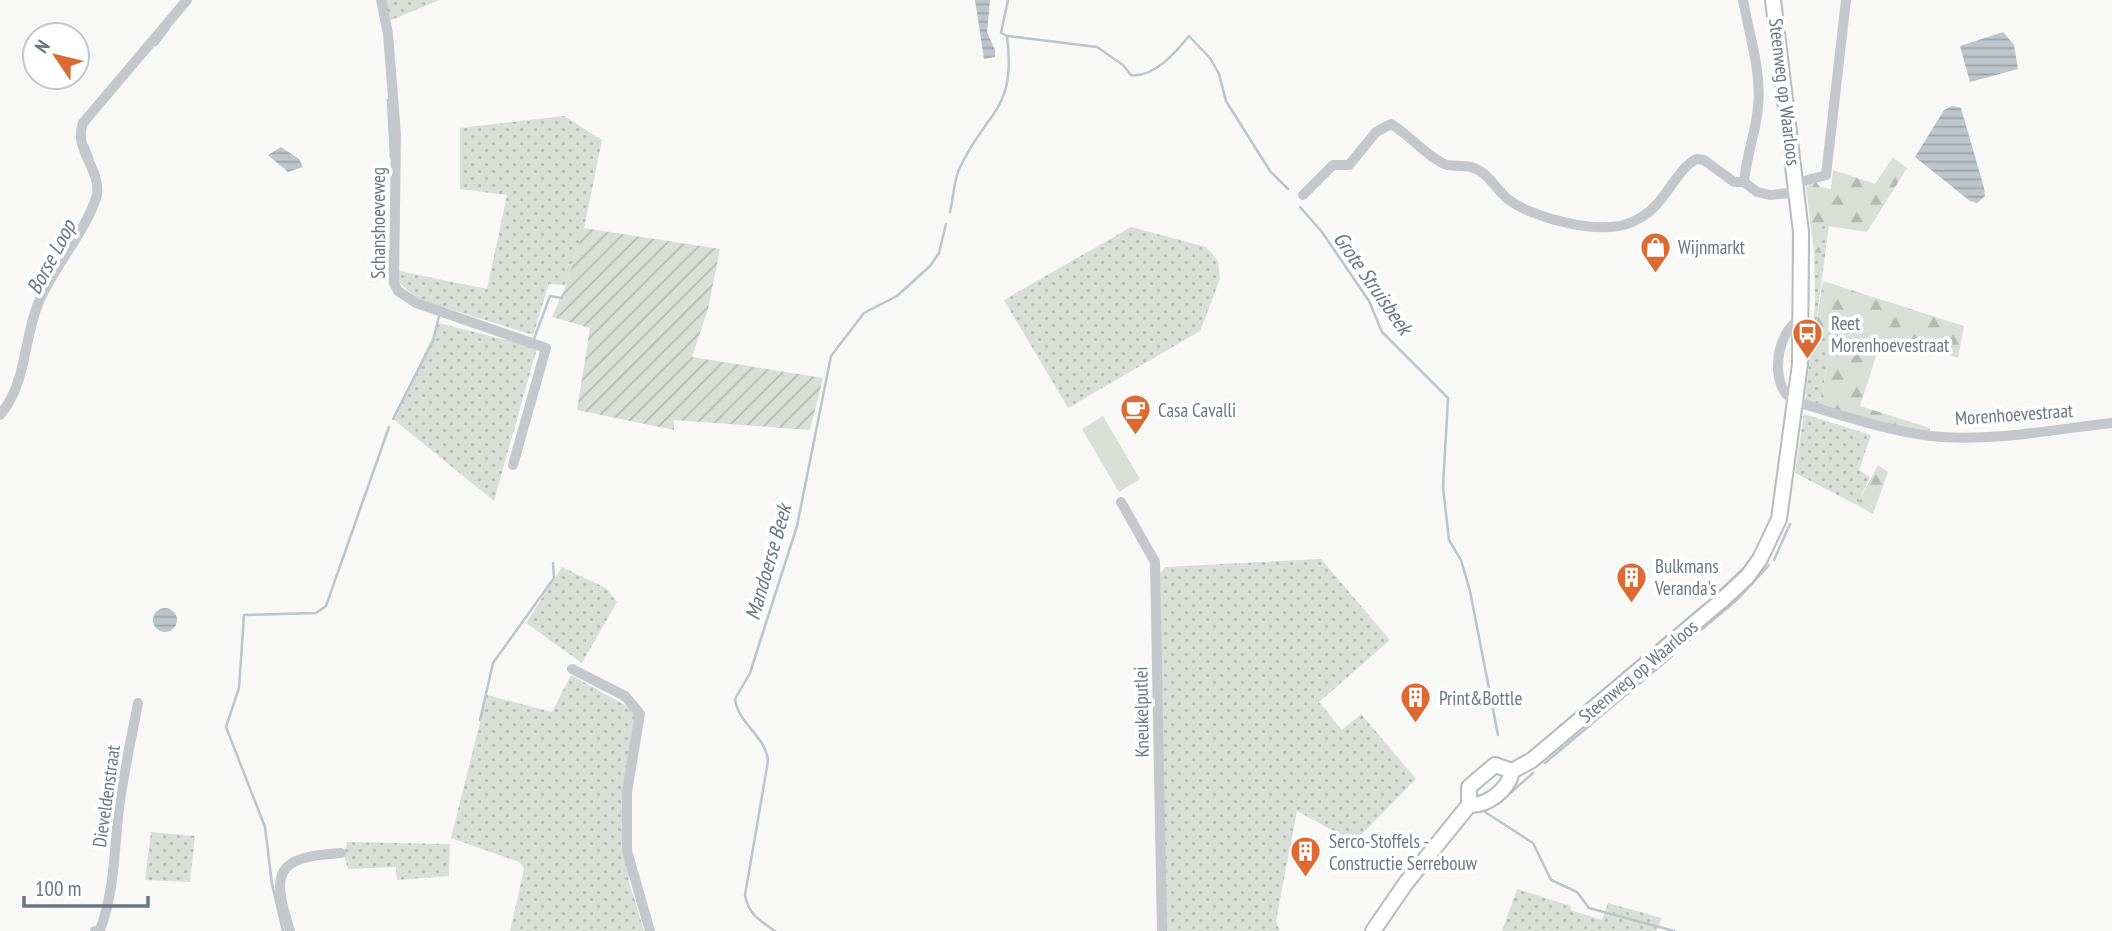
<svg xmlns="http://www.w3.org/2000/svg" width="2112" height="931" font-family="'PT Sans Narrow',sans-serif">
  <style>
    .grass { fill: url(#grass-dots) }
    .forest { fill: url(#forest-firs) }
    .garden { fill: url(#garden-furrows) }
    .pitch { fill: #d9dfd7 }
    .water { fill: url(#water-rules) }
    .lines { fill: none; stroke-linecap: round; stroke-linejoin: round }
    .stream { stroke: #bcc5cb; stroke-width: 2.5 }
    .secondary-casing { stroke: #b7bbbf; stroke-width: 18 }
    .street { stroke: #c4c7cb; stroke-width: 10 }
    .secondary { stroke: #fff; stroke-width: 14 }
    .labels { text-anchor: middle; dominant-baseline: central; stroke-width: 7; stroke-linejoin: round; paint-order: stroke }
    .street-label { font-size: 19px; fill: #697685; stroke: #fff }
    .poi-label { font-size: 19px; fill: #697685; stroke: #fff; text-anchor: start }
    .water-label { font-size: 21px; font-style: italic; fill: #647781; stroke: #fff }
  </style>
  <defs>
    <pattern id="grass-dots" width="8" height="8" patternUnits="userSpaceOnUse" patternTransform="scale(1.75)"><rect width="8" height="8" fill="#d9dfd7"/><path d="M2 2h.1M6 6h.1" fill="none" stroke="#b4b9b4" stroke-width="1.8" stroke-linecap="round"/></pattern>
    <pattern id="forest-firs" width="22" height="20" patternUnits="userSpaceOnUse" patternTransform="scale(1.75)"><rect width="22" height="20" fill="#d9dfd7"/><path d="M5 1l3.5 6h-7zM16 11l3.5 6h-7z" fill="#b4b9b4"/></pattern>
    <pattern id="garden-furrows" width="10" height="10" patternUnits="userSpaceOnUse" patternTransform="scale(1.75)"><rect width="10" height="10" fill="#d9dfd7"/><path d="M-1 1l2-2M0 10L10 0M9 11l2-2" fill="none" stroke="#b4b9b4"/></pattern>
    <pattern id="water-rules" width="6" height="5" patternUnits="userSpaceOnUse" patternTransform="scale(1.75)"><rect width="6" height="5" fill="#bcc5cb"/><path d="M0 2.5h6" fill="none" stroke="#9da5aa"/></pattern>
  </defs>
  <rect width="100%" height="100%" fill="#f8f8f6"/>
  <path class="grass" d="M385,0H440L389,21Z
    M564,116L602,140L584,228L566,285L549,284L533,335L417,299L399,282V271L487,289L507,195L460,189V128Z
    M1822,225H1829L1816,324L1835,331L1819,406L1805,402L1815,305L1814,252H1822Z
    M1131,227L1206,247L1218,261L1220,279L1200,331L1068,408L1004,300Z
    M439,323L537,348L494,501L393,419Z
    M1804,414L1871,435L1859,470L1870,477L1857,505L1795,473Z
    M1321,559L1390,640L1319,702L1342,730L1361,714L1416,779L1354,842L1297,811L1276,921L1280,931H1164L1159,575L1165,567Z
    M562,567L606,588L617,602L582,663L526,623Z
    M571,675L637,712L626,793L629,882L644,931H510L524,869L519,862L451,838L487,695L552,712Z
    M151,832L195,836L190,882L145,880Z
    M347,842L450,844L449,876L397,880L396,867L348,869L344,855Z
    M1517,889L1571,906L1570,910L1602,920L1608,903L1662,918L1656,931H1502Z"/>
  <path class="forest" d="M1893,157L1907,168L1867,232L1822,225V253L1814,252L1806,187L1816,182L1820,187L1831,189L1833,170L1875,184Z
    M1823,281L1964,326L1958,358L1934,350L1932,356L1881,341L1860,406L1930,428L1929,434L1819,406L1835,331L1816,324Z
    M1878,465L1888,472L1873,514L1857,505Z"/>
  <path class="garden" d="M584,228L720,249L708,309L692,357L823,378L810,430L674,420V430L577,410L590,328L552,317L566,285Z"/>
  <path class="pitch" d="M1103,416L1140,479L1119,492L1082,429Z"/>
  <path class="water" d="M975,0H990L987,32L995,50V57L984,59Z
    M2003,32L2014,45L2018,69L1970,82L1960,46Z
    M1952,106L1961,108L1984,188L1985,196L1977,203L1970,201L1915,157L1944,110Z
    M281,147L299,159L303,167L288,172L268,155Z
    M153 620a12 12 0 1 1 24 0a12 12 0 1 1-24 0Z"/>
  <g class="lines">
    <path class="stream" d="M1008,0L1001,33L1007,36L1097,47L1123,65L1131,75C1154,78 1176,52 1189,36L1210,58L1219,74L1226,101L1270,171L1288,189
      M156,45L169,28
      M388,100L391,157
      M87,145L92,158
      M1300,207L1322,232L1369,301L1382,332L1448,398L1443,487L1449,540L1461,560L1470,591L1498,735
      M950,212C954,196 953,180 961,165C990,107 1016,110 1007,36
      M390,251V282
      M534,339L550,296L562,298
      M393,419L433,341L439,316
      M1774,560L1790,524
      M1713,597L1744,568L1757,550
      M1684,622L1705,604
      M1682,646L1739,598L1769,565
      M1641,658L1672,632
      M1600,694L1634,665
      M480,720L493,663L554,578L553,563
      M1545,763L1672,656
      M1498,804L1533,773
      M1485,812L1533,843L1551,880L1577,892L1589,908L1674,931
      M283,931L272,884L265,827L226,727L239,688L244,615L316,613L326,606L389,427
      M775,931C760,921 748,914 745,895L768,761C766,736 738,724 735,699L750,673L797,526L831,356L864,313L897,296L930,266L939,253L946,224"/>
    <defs>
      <path id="secondary" d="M1469,805C1488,806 1509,789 1512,771
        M1373,931L1406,883L1469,805V787L1495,765L1512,771L1532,760L1721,601L1747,577L1760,559L1779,519L1800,364L1801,232L1773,0"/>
    </defs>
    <use href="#secondary" class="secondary-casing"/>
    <path class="street" d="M381,0L388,34L396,135L394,283L398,291L416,303L546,348L513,465
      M1743,0C1749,34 1762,73 1758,107C1756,133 1746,156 1744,182
      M1797,183L1826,175L1846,0
      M1303,195L1333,165H1349L1376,132L1391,124C1407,133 1432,161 1447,165C1461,167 1470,163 1483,173C1492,180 1499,192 1509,200C1535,219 1602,236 1632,222C1666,208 1672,173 1696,159L1704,160L1734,182H1744L1757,192L1770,195L1798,192
      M1802,318C1780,328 1771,369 1784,391C1786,395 1792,399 1796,402C1843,415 1892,433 1941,437C1998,441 2056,429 2112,423
      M0,415C27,383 23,341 38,304C53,267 86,232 97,195C101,168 73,150 83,123L187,0
      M1121,502L1155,562L1162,931
      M572,669L625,696L640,714L627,792V851L650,931
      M95,931L100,930C114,893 114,855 118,817C122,779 131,741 138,703
      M290,931C271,872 275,857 341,853"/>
    <use href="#secondary" class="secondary"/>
  </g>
  <defs>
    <symbol id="shop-pin" viewBox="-11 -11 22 30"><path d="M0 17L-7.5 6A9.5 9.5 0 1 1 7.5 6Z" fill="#db6a33" stroke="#fff"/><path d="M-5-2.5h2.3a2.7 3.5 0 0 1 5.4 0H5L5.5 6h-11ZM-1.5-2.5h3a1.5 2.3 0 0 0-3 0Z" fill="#fff"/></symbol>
    <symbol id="bus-pin" viewBox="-11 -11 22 30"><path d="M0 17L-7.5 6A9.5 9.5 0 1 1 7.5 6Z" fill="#db6a33" stroke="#fff"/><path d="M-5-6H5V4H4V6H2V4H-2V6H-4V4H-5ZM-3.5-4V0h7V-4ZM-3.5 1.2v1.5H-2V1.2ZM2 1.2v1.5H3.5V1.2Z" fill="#fff"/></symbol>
    <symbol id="cafe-pin" viewBox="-11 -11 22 30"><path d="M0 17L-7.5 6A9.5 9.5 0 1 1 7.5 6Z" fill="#db6a33" stroke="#fff"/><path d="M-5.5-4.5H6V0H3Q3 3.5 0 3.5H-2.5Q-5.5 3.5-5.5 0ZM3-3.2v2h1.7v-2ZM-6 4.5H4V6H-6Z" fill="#fff"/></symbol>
    <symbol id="building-pin" viewBox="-11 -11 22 30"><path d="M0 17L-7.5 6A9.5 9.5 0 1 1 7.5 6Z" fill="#db6a33" stroke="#fff"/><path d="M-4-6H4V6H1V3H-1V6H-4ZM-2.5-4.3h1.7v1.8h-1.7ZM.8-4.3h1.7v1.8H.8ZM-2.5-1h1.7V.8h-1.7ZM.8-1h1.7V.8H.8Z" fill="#fff"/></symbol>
  </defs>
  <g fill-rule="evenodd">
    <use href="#shop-pin" x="1638" y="230" width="35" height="47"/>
    <use href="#bus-pin" x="1790" y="316" width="35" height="47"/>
    <use href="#cafe-pin" x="1118" y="392" width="35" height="47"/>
    <use href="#building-pin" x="1614" y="560" width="35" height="47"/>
    <use href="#building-pin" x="1398" y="680" width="35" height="47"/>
    <use href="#building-pin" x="1288" y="834" width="35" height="47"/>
  </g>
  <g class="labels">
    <g class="street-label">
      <text transform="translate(1785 92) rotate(83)">Steenweg op Waarloos</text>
      <text transform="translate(378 223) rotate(-90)">Schanshoeveweg</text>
      <text transform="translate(2014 414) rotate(-4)">Morenhoevestraat</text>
      <text transform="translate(1638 671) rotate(-40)">Steenweg op Waarloos</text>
      <text transform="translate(1141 712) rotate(-91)">Kneukelputlei</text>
      <text transform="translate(106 796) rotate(-82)">Dieveldenstraat</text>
    </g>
    <g class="poi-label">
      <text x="1678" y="247">Wijnmarkt</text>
      <text x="1831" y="323">Reet<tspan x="1831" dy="22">Morenhoevestraat</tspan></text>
      <text x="1158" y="410">Casa Cavalli</text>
      <text x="1655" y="566">Bulkmans<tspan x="1655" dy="22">Veranda's</tspan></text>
      <text x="1439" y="698">Print&amp;Bottle</text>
      <text x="1329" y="841">Serco-Stoffels -<tspan x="1329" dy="22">Constructie Serrebouw</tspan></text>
    </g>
    <g class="water-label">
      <text transform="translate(51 257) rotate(-62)">Borse Loop</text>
      <text transform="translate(1373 283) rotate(55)">Grote Struisbeek</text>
      <text transform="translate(768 562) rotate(-74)">Mandoerse Beek</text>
    </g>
  </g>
  <g transform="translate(56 56) rotate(305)"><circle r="33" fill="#ffffff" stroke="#c3c8ce" stroke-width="2"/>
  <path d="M0-5L12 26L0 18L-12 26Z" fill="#db6a33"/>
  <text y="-10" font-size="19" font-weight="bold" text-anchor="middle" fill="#697685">N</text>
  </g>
  <path d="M24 896v10h124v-10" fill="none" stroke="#697685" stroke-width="3.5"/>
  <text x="35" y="896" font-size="21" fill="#697685" stroke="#ffffff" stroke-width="5" paint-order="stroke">100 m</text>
</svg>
